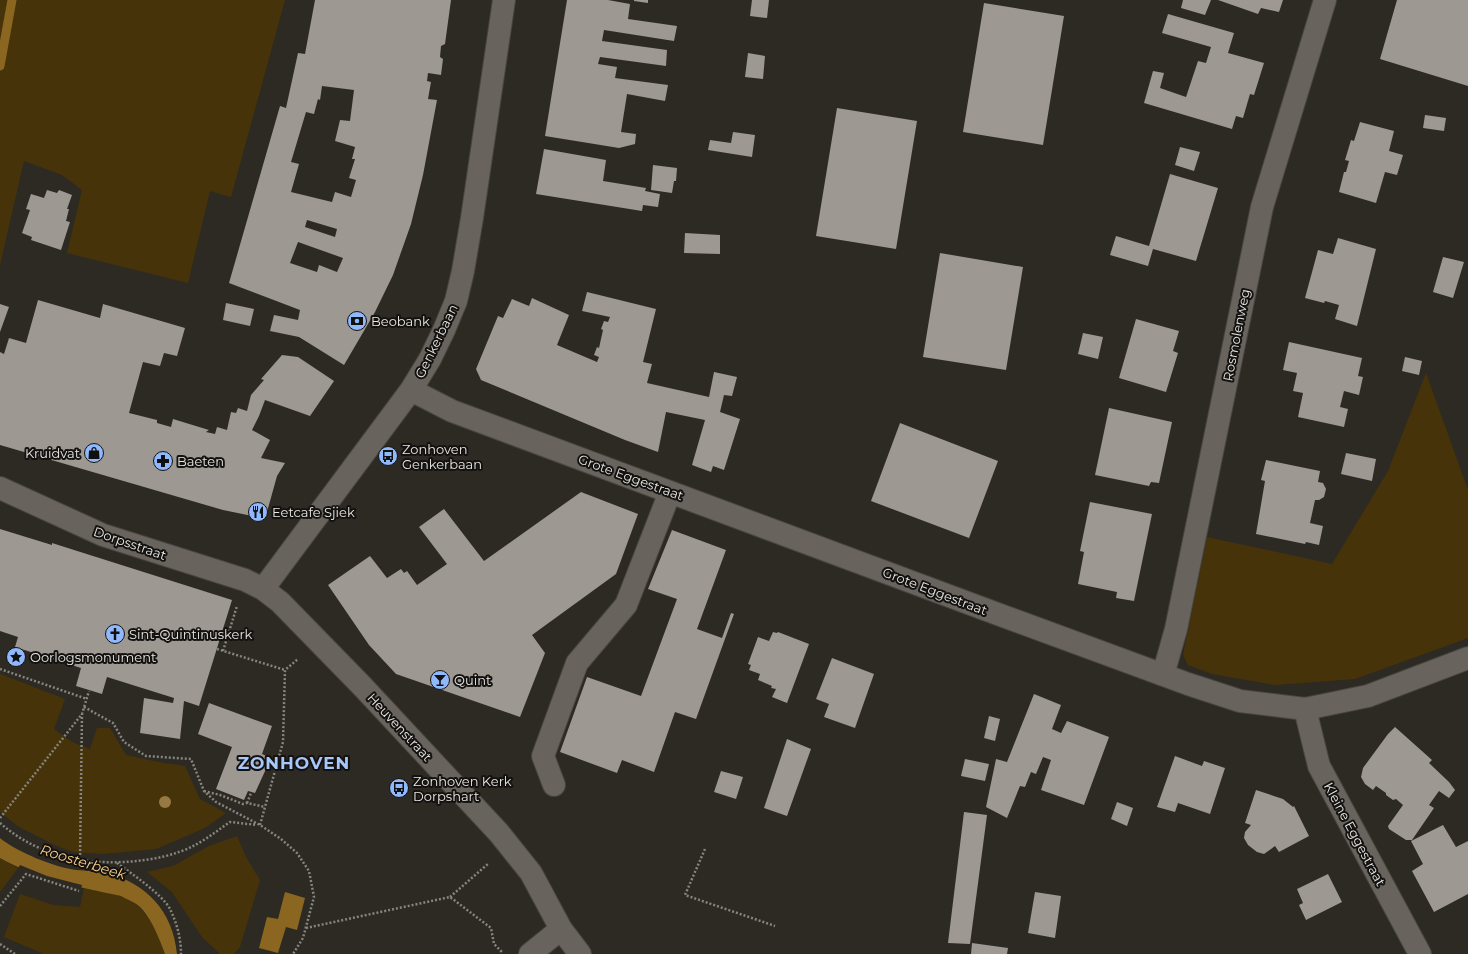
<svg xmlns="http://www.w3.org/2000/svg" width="1468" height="954" font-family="Montserrat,sans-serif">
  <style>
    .green { fill: #473309 }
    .water { fill: #8a6620 }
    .pier { fill: #2d2a24 }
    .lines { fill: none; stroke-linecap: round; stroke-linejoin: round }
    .stream { stroke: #8a6620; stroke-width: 9 }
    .building { fill: #9d9891; fill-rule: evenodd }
    .minor-casing { stroke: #484540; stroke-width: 24 }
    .path { stroke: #878580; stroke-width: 2.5; stroke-dasharray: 2 2; stroke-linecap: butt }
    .minor { stroke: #68635c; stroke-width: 22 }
    .tree { fill: #977943 }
    .labels { text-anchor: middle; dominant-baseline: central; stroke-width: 4; stroke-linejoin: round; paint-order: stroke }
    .poi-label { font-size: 13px; fill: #e9e7e3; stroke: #141210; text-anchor: start }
    .street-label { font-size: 13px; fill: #e9e7e3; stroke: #141210 }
    .water-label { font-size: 14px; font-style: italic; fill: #f9cf88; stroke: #141210 }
    .district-label { font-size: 17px; font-weight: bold; letter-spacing: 1px; fill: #a7c6fa; stroke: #141210 }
  </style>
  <rect width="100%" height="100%" fill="#2d2a24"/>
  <path class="green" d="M0,0H285L231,197L210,191L188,283L67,253L82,190L62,175L24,161L0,265Z
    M1426,373L1468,490V638L1355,679L1275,685L1212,674L1188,665L1183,655L1207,537L1332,564L1388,471Z
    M0,674L65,699L54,729L72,742L90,749L97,728H110L126,755L158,762L185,766L200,799L226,813L205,828L156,849L103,854L73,852L57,846L19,827L0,812Z
    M237,836L246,857L260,880L240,947L234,954H220L202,937L172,892L147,872L173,866L209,846Z
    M0,858L18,868L0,892Z
    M84,888C96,891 109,892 121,896C146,905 157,930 165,954H44L4,937L20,894L53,905L80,907Z"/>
  <path class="water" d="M0,838C17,852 54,867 76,870C86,871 96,871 106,873C147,883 173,912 177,954H165C159,938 153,922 142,909C137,903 128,900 121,896C79,887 37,879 0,858Z
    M285,892L305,898L297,930L286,927L278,953L259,948L267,917L278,919Z"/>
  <path class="pier" d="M20,865L47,876L82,885L81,889L43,880L17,870Z"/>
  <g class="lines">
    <path class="stream" d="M0,66L12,0"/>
  </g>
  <path class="building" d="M315,0H451L445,44L441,46L440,57L443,59L441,75L428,73L427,81L431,82L428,99L437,100L423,175L411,224L393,275L375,312L344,365L299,337L270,331L274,315L298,320L300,310L229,283L280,106L286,108L298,53L305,54ZM322,86L354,90L350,121L340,120L335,141L355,147L352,159H355L349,178L356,180L351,197L335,192L332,202L291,192L299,164L291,162L306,112L314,114L318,99L320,100ZM307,220L337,229L335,237L305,227ZM298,242L343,258L337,272L319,265L317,272L290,263Z
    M567,0H608L630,4L628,19L677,26L674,41L604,30L602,41L667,50L666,66L600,57L598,64L617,67L615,78L668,85L665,101L627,94L621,132L636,134L635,144L619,148L545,136Z
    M634,0H648V3L634,1Z
    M752,0H769L767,18L750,16Z
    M1183,0H1211L1205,15L1181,8Z
    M1218,0H1283L1279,12L1261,8L1258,14Z
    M1397,0H1468V86L1380,59Z
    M984,3L1064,16L1043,145L963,132Z
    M1168,14L1234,33L1228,53L1264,63L1254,95L1250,94L1243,118L1236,116L1232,129L1144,103L1153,71L1164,73L1160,88L1186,97L1198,61L1206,63L1211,47L1162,33Z
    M748,53L765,56L763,79L745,77Z
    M837,108L917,121L896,249L816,236Z
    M1425,115L1446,118L1444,131L1423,128Z
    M1360,122L1394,131L1389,151L1403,155L1397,175L1385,172L1376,203L1339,192L1344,172H1346L1349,161L1345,160L1351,140L1354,141Z
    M733,132L755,135L752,157L708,150L710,140L731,143Z
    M1180,147L1200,152L1194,171L1175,165Z
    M544,149L606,160L603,181L646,188L645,191L660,194L658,207L643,205L642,211L536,194Z
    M653,165L677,168L676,181H674L672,193L651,190Z
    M1170,174L1218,188L1196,261L1153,249L1148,266L1110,255L1116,236L1149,246Z
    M47,190L57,193L59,190L72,195L67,209H69L66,221L70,222L61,250L31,240L32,237L22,233L30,210L26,209L31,194L44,198Z
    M685,233L720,235V254L684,253Z
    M1338,238L1376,249L1357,326L1335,319L1339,305L1325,301L1324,303L1305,298L1318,250L1333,254Z
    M940,253L1023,267L1006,370L923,357Z
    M1443,257L1464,262L1453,298L1433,292Z
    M587,292L656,309L643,362L652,364L647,383L709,397L714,372L737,377L732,396L724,395L720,412L740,419L724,470L713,466L711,472L692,465L705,420L666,412L658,452L625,440L481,380L476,369L498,316L503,318L512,299L529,306L532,298L569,315L557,345L597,362L599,357L594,355L597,347L599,348L603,330L601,329L604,321L608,322L610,317L582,311Z
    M38,300L100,318L103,304L185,328L177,356L164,353L160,366L143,362L129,413L157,420V423L171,427L173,419L209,430L206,432L215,434L217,427L227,430L231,412L236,413L238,408L247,411L251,395L264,380L261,379L282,355L298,357L334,381L310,416L265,400L259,416L252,430L270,440L261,458L285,463L277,476L267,512L257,517L223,510L0,445V352L4,354L9,338L26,343Z
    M226,303L254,309L250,326L223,320Z
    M0,304L9,307L0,332Z
    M1136,319L1179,331L1173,351L1178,353L1166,392L1119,378Z
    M1083,333L1103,337L1098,359L1078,354Z
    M1289,342L1362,358L1358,376L1363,377L1359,395L1344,391L1340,407L1348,409L1344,427L1298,417L1303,393L1293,391L1297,373L1283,370Z
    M1405,357L1422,361L1419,375L1402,371Z
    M1109,408L1172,422L1159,483L1151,482L1149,486L1095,475Z
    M900,423L998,461L969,538L871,501Z
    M1346,453L1376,459L1372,481L1341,474Z
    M1266,460L1320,471L1318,482L1323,483L1326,489L1324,497L1319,500H1315L1310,523L1323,526L1319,545L1306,542L1305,544L1256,534L1265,481L1261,480Z
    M581,492L638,514L616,574L532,635L545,653L520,717L396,674L369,645L328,585L370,556L387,578L401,569L404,573L407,571L417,585L447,564L419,527L444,509L484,561Z
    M1090,502L1152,514L1134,601L1116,598L1117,592L1078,584L1084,552L1080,551Z
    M0,529L52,545V543L232,600L199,706L184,701L180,739L140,733L144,698L173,703L174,698L107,677L102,694L76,686L81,668L15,647L18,637L0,631Z
    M672,530L726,550L697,629L722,638L731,613L734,614L696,719L675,712L654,772L622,760L617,773L560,752L587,677L641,696L677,599L648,589Z
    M773,632L777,633L778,632L809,644L787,703L772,697L776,689L771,688L772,686L758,680L760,674L749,670L751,665L748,664L758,637L769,641Z
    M832,658L874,674L855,728L824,717L829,704L816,699Z
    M1034,694L1061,705L1052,729L1061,733L1067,721L1109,737L1084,805L1041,790L1051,760L1043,757L1036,774L1031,772L1025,787L1020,786L1007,818L986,807L996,759L1007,762Z
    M209,703L272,726L262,754L271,758L255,793L248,791L244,800L216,789L232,747L198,734Z
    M989,716L1000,719L995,741L984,738Z
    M1395,727L1432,760L1429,763L1449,782L1455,790L1449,798L1439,791L1429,805L1434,808L1412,840H1406L1389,829L1388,826L1403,805L1396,799L1393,800L1386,795V793L1376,786L1373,790L1365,784L1361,777L1363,768L1388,734Z
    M787,739L811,749L787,816L764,808Z
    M1175,756L1202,766L1204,761L1225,768L1210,814L1178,803L1175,812L1157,807Z
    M965,759L989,764L985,781L961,776Z
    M721,771L743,777L736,799L714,792Z
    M1256,790L1283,799L1293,807L1294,806L1309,836L1279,852L1275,846L1264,854L1257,852L1248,845L1244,838L1245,832L1251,825L1245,823Z
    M1117,802L1133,808L1127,826L1111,819Z
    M964,812L987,815L970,944L948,943Z
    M1443,825L1456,847L1468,841V894L1434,912L1412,871L1423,864L1411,841Z
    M1328,874L1342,902L1306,920L1299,905L1303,903L1297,889Z
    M1035,892L1061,896L1055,938L1028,933Z
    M972,943L1008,948L1007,954H971Z"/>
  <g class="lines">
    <defs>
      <path id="minor" d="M411,390L452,411L1003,616L1188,684L1240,701L1305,709L1368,696L1468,658
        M0,488L103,535L245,580L263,589L280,602L363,687L499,833L531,873L561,929L580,954
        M263,589L411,390L430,359L444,330L456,301L463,271L472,218L504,0
        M1163,675L1176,629L1262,207L1325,0
        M1305,709L1319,766L1420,954
        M554,785L543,756L577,663L626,605L670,492
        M530,954L561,929"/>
    </defs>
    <use href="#minor" class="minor-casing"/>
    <path class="path" d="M217,649L285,670
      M223,651L237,606
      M0,669L87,699
      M84,707L113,723L124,742L146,756L191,759L204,791L216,802L260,825L281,839L297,853L309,871L314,897L303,938L293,954
      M204,791L220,795L243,804L247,803L265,807
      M247,803L251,793
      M0,818L82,714L89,691
      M0,823C16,837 34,847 55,854C94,867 158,865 195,845C207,839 218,830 230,822L257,825
      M260,825L283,742L285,670L298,659
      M705,849L685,895L775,926
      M80,859L82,714
      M117,863C132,874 162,894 170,909C177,923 181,939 181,954
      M450,897L489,863
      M0,906L26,874L79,891
      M306,928L450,897L491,928L494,944L503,953
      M0,944L15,954"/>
    <use href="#minor" class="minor"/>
  </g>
  <circle class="tree" cx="165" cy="802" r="6"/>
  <defs>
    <symbol id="bank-disc" viewBox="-11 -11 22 22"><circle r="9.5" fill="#8fb8fd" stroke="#141210"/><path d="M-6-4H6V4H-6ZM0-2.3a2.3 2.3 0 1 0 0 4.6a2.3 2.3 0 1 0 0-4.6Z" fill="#111"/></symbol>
    <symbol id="shop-disc" viewBox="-11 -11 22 22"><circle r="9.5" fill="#8fb8fd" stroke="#141210"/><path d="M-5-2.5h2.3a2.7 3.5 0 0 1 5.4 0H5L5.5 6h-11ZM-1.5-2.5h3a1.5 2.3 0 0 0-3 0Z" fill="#111"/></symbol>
    <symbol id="bus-disc" viewBox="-11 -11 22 22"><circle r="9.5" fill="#8fb8fd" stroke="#141210"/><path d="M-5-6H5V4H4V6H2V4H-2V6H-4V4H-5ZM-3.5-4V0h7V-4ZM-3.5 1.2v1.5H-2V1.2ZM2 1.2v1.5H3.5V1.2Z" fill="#111"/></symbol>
    <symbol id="pharmacy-disc" viewBox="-11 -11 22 22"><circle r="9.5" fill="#8fb8fd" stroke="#141210"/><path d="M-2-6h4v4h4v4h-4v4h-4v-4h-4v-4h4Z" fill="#111"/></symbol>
    <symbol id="restaurant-disc" viewBox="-11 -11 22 22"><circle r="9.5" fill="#8fb8fd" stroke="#141210"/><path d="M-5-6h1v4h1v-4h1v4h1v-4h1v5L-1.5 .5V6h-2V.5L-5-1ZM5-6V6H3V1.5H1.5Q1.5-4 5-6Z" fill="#111"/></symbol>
    <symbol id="church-disc" viewBox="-11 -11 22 22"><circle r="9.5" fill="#8fb8fd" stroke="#141210"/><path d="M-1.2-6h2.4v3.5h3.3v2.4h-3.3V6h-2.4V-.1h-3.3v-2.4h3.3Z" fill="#111"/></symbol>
    <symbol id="sight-disc" viewBox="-11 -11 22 22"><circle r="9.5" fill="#8fb8fd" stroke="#141210"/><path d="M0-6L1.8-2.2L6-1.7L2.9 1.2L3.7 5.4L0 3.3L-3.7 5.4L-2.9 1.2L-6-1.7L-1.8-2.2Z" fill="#111"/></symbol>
    <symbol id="bar-disc" viewBox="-11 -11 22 22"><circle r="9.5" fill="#8fb8fd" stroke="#141210"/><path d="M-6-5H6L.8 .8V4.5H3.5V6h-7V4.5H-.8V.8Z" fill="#111"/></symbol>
  </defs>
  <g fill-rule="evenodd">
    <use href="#bank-disc" x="346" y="310" width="22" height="22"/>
    <use href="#shop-disc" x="83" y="442" width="22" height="22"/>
    <use href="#bus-disc" x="377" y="445" width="22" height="22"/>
    <use href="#pharmacy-disc" x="152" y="450" width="22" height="22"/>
    <use href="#restaurant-disc" x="247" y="501" width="22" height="22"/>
    <use href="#church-disc" x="104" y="623" width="22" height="22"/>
    <use href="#sight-disc" x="5" y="646" width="22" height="22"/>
    <use href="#bar-disc" x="429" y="669" width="22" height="22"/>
    <use href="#bus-disc" x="388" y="777" width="22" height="22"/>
  </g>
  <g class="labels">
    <g class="poi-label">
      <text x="371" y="321">Beobank</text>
      <text x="402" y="449">Zonhoven<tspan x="402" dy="15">Genkerbaan</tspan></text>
      <text x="80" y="453" text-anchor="end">Kruidvat</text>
      <text x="177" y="461">Baeten</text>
      <text x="272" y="512">Eetcafe Sjiek</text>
      <text x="129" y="634">Sint-Quintinuskerk</text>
      <text x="30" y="657">Oorlogsmonument</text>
      <text x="454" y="680">Quint</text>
      <text x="413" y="781">Zonhoven Kerk<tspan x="413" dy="15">Dorpshart</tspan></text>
    </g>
    <g class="street-label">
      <text transform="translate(1236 335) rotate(-79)">Rosmolenweg</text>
      <text transform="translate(436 341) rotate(-64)">Genkerbaan</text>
      <text transform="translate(631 477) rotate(20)">Grote Eggestraat</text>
      <text transform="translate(130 543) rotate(19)">Dorpsstraat</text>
      <text transform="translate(935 591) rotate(21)">Grote Eggestraat</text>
      <text transform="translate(400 727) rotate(47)">Heuvenstraat</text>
      <text transform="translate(1355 834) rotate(62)">Kleine Eggestraat</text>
    </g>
    <g class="water-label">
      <text transform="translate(83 862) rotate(17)">Roosterbeek</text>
    </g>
    <g class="district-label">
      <text x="294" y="763">ZONHOVEN</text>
    </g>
  </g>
</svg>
